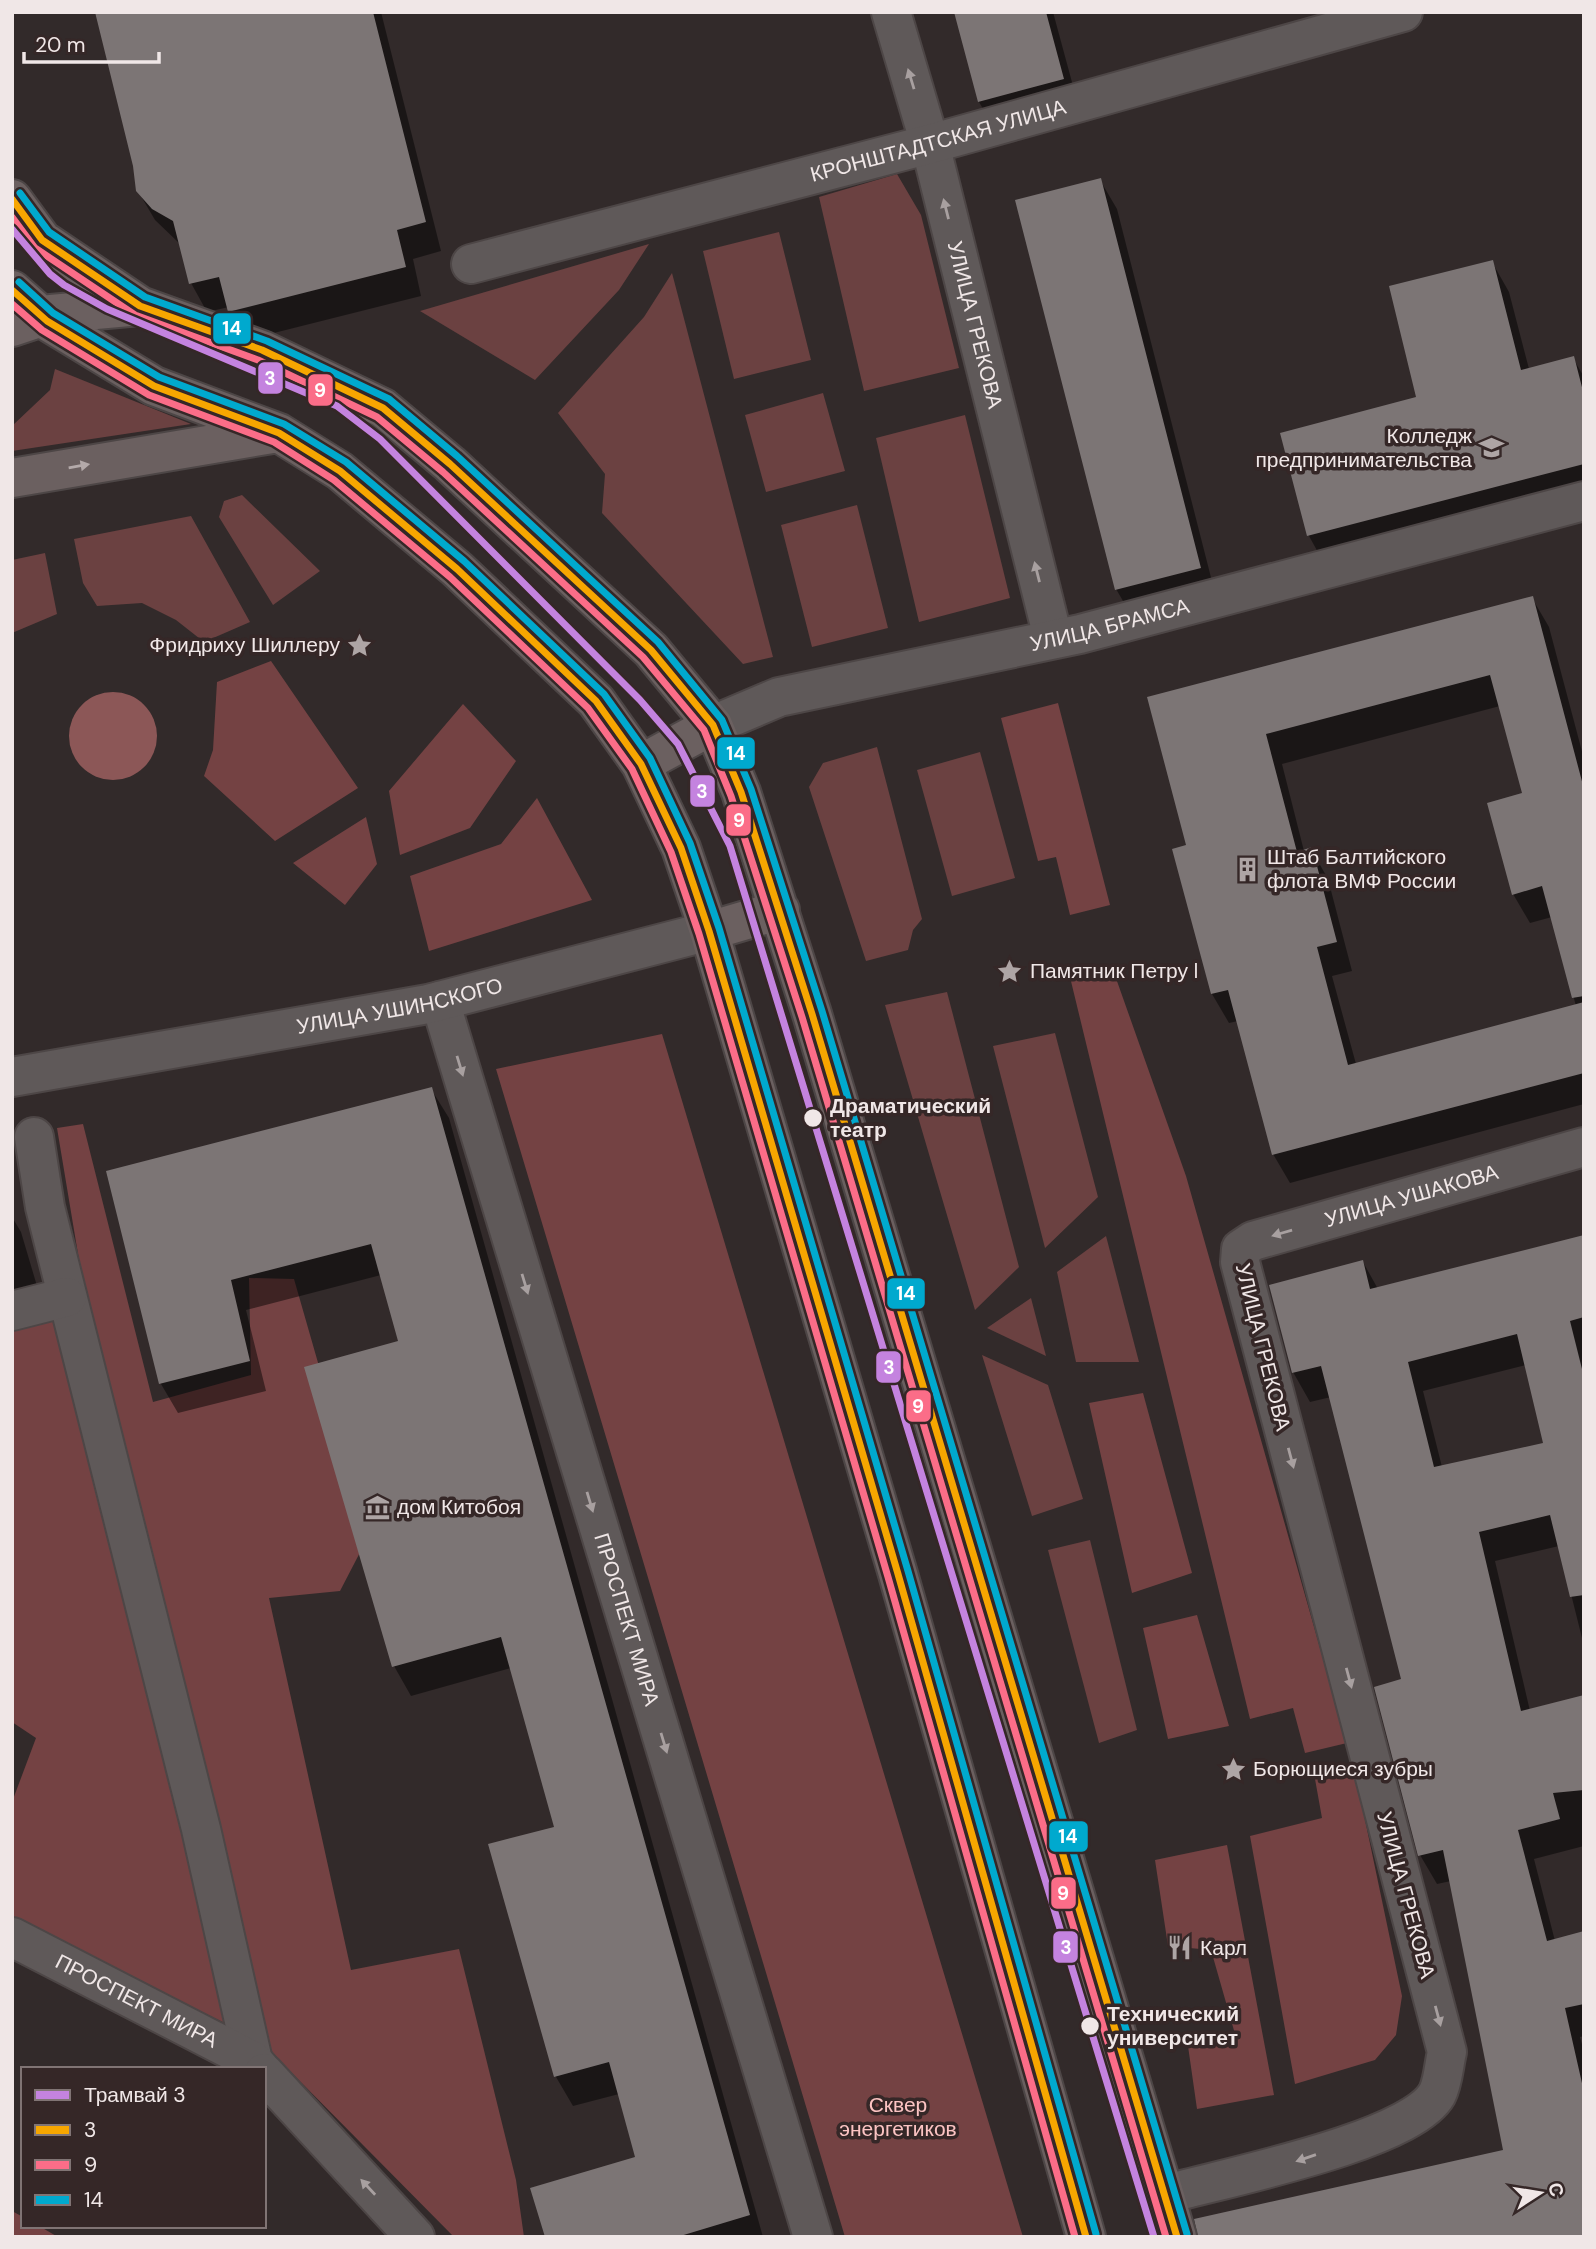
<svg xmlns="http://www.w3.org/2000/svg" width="1596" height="2249" font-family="'DM Sans',sans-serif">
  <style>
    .green { fill: #6b4141 }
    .forest { fill: #744243 }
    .water { fill: #8c5757 }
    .shadow { fill: #0007; fill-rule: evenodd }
    .building { fill: #7c7575; fill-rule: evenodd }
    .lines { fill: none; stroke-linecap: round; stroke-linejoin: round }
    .minor-casing { stroke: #4d4646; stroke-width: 42 }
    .major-casing { stroke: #4d4646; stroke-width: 42 }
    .minor { stroke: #5f5959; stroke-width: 38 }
    .major { stroke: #6b6060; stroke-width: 38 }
    .bus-1-casing { stroke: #352727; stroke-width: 12 }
    .bus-2-casing { stroke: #352727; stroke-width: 12 }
    .bus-3-casing { stroke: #352727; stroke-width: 12 }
    .bus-1 { stroke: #f7a600; stroke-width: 7 }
    .bus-2 { stroke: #fb6d88; stroke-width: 7 }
    .bus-3 { stroke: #00a9ce; stroke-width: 7 }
    .tram-1-casing { stroke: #352727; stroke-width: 12 }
    .tram-1 { stroke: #c483df; stroke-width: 7 }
    .oneway { fill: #a8a0a0 }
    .oneway2 { fill: #b4aaaa }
    .stop-dot { fill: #f0e7e7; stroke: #352727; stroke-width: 2.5 }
    .labels { text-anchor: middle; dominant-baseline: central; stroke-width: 7; stroke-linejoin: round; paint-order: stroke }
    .street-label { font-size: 21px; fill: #f0e7e7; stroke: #352727 }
    .poi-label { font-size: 21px; fill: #f0e7e7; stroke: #352727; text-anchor: start }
    .stop-label { font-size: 21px; font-weight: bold; fill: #f0e7e7; stroke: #352727; text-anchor: start }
    .park-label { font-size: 21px; fill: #fcc4c3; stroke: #352727 }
    .line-badge { stroke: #352727; stroke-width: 2.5 }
    .badge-label { font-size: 19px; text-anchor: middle; font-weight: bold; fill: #fff }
  </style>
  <rect width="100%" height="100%" fill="#322a2a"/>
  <path class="green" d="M897,174L921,215L959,368L864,391L819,197Z
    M779,232L811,360L734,379L703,251Z
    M649,244L619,290L535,380L420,311Z
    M672,273L773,657L743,664L602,513L605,474L558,413L644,317Z
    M55,369L191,424L12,451V426L50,390Z
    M823,393L845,471L766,492L745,415Z
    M965,415L1010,598L919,622L876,438Z
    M242,495L320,571L273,605L219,517L224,501Z
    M857,505L888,628L812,647L781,525Z
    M191,516L250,622L204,642L176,620L142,603L97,606L83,583L74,539Z
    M45,553L57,614L12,633V560Z
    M877,747L922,919L913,930L908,950L866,961L809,787L823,763Z
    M980,752L1015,878L952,896L917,770Z
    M947,992L1019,1267L975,1310L885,1005Z
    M1055,1033L1098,1197L1045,1248L993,1046Z
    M1106,1236L1139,1362H1076L1057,1272Z
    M1031,1298L1046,1356L987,1328Z
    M982,1355L1048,1385L1083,1499L1032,1516Z
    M1090,1540L1137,1730L1099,1743L1048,1550Z"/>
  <path class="forest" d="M271,661L358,788L275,841L204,776L213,750L217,682Z
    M1058,703L1110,905L1070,915L1056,857L1038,861L1001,718Z
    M463,704L516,761L470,828L400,855L389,791Z
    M537,798L592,900L429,951L410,876L501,844Z
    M366,817L377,864L345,905L293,863Z
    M1112,967L1186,1176L1347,1743L1305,1753L1293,1708L1250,1719L1069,973Z
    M662,1034L1023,2237H845L496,1069Z
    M83,1124L153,1402L251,1375L249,1278L294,1279L368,1537L340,1591L269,1598L351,1970L459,1949L516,2180L524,2237H454L271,2052L86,1302L57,1128Z
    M54,1319L233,2027L12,1920V1802L36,1738L12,1722V1328Z
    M1143,1393L1192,1573L1132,1593L1089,1403Z
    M1197,1615L1229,1726L1168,1739L1143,1628Z
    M1355,1772L1402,1996L1396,2035L1375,2060L1295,2084L1250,1836L1322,1818L1315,1779Z
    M1227,1845L1274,2095L1197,2109L1188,2046L1235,2034L1211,1950L1168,1946L1155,1860Z
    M12,2211L23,2217V2226H39L58,2237H12Z"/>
  <path class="water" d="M69 736a44 44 0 1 1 88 0a44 44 0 1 1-88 0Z"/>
  <path class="shadow" d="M97,12H381L441,251L413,259L421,296L246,340L229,307L207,312L191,283L180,244L155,220L138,191L135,165Z
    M956,12H1053L1079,108L996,131L979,102Z
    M1100,180L1117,209L1216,597L1133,618L1116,589Z
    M1492,262L1509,292L1529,369L1573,358L1584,377V497L1325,565L1309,536L1282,434L1418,398Z
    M1532,598L1549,627L1584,759V1104L1290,1183L1273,1154L1238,1021L1229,1023L1212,994L1188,846L1149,698ZM1500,706L1524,795L1513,894L1530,923L1552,917L1576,1006L1356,1064L1332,976L1352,971L1328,879L1311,849L1304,851L1282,764Z
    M431,1089L449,1118L763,2237H546L637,2158L619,2094L573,2106L556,2077L491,1846L556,1828L511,1668L411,1696L394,1666L400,1343L381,1275L246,1310L266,1391L178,1413L161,1384L109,1173Z
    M12,1217L21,1232L45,1313L12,1321Z
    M1584,1237V1646L1559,1546L1495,1561L1530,1711L1584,1697V1846L1534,1859L1555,1941L1584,1933V2036L1580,2037L1584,2052V2237H1239L1505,2151L1451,1881L1437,1884L1420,1855L1403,1680L1331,1397L1310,1402L1293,1372L1363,1262L1378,1289ZM1526,1365L1545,1445L1442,1467L1423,1391Z"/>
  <path class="building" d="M95,12H373L426,222L397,230L406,267L228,312L219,277L189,284L173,221L152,209L136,191L133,166Z
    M954,12H1046L1064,79L978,102Z
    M1101,178L1201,568L1115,590L1015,200Z
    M1493,260L1521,370L1574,356L1584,395V464L1307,536L1280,433L1416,397L1389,286Z
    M1533,596L1584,789V996L1572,998L1542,886L1512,895L1487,803L1522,793L1490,675L1266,734L1297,852L1312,847L1337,942L1317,947L1348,1065L1584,1002V1073L1272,1155L1228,990L1211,994L1172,849L1186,845L1147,697Z
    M432,1087L750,2215L677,2237H545L530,2188L635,2157L609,2062L554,2077L488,1844L554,1827L501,1637L392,1667L304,1367L398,1341L371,1244L231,1280L250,1361L159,1384L106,1171Z
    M1584,1235V1317L1570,1321L1584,1377V1595L1570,1597L1550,1515L1479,1532L1521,1711L1584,1695V1790L1553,1793L1560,1819L1518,1830L1547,1941L1584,1931V2004L1565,2008L1584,2092L1582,2237H1198L1194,2219L1503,2150L1443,1850L1418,1856L1374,1687L1401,1679L1321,1366L1292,1373L1269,1285L1363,1260L1370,1289ZM1517,1334L1543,1443L1434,1467L1408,1362Z"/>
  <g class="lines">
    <defs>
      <g id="minor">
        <path id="s1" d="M891,12L930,144L1053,638"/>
        <path id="s2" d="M471,264L930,144L1403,12"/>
        <path id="s3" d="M713,725L779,697L1080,634L1584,501"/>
        <path id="s4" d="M440,1001L813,2237"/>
        <path id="s5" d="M12,1077L428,1004L709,931"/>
        <path d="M34,1137L45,1207L201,1829L253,2061"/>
        <path d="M12,1311L67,1297"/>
        <path id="s6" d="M12,1937L253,2061L260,2069"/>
        <path d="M264,2073L415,2237"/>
        <path id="s7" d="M1163,2195C1219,2179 1410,2142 1437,2094C1443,2083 1444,2064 1447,2052L1240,1262L1241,1249L1253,1241L1584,1147"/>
      </g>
      <path id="major" d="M12,199L42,240L140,306L262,350L383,408L450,464L651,650L713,725L741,792L812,1014L1177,2237
        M12,290L47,321L154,386L279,433L340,471L457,569L596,701L641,764L681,848L709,931L898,1574L1086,2237
        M12,327L51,314L140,306
        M12,478L272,434
        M641,764L713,725
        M709,931L780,910"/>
    </defs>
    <use href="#minor" class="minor-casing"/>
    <use href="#major" class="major-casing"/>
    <use href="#minor" class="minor"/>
    <use href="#major" class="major"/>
    <defs>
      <path id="bus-1" d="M12,199L42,240L140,306L262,350L383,408L450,464L651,650L713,725L741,792L812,1014L1177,2237
        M12,290L47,321L154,386L279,433L340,471L457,569L596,701L641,764L681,848L709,931L898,1574L1086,2237"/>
      <path id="bus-2" d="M12,217L35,248L135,315L258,360L377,417L443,472L643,657L704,730L731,796L802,1017L1166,2237
        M12,304L42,330L149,395L274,442L334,480L450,577L588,708L632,769L671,852L699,934L888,1577L1075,2237"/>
      <path id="bus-3" d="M20,193L49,232L145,297L267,341L389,399L457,456L658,642L722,720L751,789L822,1011L1187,2234
        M19,282L53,313L159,377L284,424L346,462L464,561L604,694L650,758L690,843L719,928L908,1571L1096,2234"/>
    </defs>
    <use href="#bus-1" class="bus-1-casing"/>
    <use href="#bus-2" class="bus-2-casing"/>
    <use href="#bus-3" class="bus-3-casing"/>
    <use href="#bus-1" class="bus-1"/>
    <use href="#bus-2" class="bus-2"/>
    <use href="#bus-3" class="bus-3"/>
    <defs>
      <path id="tram-1" d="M12,229L50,274L64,285L107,309L337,406L380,439L640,700L678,744L730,846L1154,2237"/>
    </defs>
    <use href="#tram-1" class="tram-1-casing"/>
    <use href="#tram-1" class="tram-1"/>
  </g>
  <defs><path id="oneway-solid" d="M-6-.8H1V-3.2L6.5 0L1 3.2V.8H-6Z" transform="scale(1.75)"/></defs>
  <g class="oneway">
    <use href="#oneway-solid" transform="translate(911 79) rotate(-107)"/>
    <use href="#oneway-solid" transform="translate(946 209) rotate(-104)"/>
    <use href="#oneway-solid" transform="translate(1037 572) rotate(-104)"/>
    <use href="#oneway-solid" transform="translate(460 1066) rotate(73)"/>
    <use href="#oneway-solid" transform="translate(1282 1233) rotate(164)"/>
    <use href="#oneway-solid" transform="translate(525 1284) rotate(73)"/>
    <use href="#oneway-solid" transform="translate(1291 1458) rotate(75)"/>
    <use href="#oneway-solid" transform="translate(590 1502) rotate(73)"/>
    <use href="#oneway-solid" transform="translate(1349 1678) rotate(75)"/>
    <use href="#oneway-solid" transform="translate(664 1743) rotate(73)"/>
    <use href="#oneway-solid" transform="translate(1438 2016) rotate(75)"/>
    <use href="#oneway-solid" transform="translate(1306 2158) rotate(161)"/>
    <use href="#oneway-solid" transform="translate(368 2187) rotate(-133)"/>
  </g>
  <use class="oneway2" href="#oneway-solid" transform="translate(79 466) rotate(-10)"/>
  <defs>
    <symbol id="university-bare" viewBox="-9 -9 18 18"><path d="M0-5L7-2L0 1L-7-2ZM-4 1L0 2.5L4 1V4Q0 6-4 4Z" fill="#aea5a5" stroke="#352727" stroke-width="2.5" paint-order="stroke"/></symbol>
    <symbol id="sight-bare" viewBox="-9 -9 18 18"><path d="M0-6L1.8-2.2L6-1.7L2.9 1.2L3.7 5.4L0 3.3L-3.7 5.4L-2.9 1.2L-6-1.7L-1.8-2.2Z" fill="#aea5a5" stroke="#352727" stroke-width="2.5" paint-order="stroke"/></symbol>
    <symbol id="building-bare" viewBox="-9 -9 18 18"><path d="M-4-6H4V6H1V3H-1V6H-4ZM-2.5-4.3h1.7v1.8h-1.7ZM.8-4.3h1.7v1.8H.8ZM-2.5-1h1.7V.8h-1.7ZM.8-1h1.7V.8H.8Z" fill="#aea5a5" stroke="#352727" stroke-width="2.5" paint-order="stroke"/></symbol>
    <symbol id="museum-bare" viewBox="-9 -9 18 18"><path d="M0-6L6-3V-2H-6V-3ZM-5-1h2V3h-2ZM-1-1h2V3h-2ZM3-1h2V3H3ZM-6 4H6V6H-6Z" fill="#aea5a5" stroke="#352727" stroke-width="2.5" paint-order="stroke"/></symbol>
    <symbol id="restaurant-bare" viewBox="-9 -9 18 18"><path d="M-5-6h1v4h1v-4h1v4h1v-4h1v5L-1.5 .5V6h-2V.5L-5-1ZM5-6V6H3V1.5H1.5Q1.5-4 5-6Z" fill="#aea5a5" stroke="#352727" stroke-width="2.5" paint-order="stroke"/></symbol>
  </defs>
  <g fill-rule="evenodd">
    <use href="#university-bare" x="1474" y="430" width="35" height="35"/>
    <use href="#sight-bare" x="342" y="628" width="35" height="35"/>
    <use href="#building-bare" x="1230" y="852" width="35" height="35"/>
    <use href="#sight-bare" x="992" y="954" width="35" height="35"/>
    <use href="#museum-bare" x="360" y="1490" width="35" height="35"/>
    <use href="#sight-bare" x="1216" y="1752" width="35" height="35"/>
    <use href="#restaurant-bare" x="1162" y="1930" width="35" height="35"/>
  </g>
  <g class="stop-dot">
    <circle cx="813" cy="1118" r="10"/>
    <circle cx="1090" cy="2026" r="10"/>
  </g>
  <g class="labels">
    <g class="street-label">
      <text stroke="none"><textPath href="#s2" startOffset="483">КРОНШТАДТСКАЯ УЛИЦА</textPath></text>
      <text stroke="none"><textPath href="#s1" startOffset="324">УЛИЦА ГРЕКОВА</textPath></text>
      <text stroke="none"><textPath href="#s3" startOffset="410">УЛИЦА БРАМСА</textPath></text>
      <text stroke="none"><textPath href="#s5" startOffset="394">УЛИЦА УШИНСКОГО</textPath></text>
      <text stroke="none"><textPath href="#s7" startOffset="1348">УЛИЦА УШАКОВА</textPath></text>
      <text transform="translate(1263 1347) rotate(76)">УЛИЦА ГРЕКОВА</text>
      <text stroke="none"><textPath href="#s4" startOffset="646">ПРОСПЕКТ МИРА</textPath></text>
      <text transform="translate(1406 1895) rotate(75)">УЛИЦА ГРЕКОВА</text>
      <text stroke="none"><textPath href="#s6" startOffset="140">ПРОСПЕКТ МИРА</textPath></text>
    </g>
    <g class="poi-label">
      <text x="1472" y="436" text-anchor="end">Колледж<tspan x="1472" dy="24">предпринимательства</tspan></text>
      <text x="340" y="645" text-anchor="end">Фридриху Шиллеру</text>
      <text x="1267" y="857">Штаб Балтийского<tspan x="1267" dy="24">флота ВМФ России</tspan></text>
      <text x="1030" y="971">Памятник Петру I</text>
      <text x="397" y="1507">дом Китобоя</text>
      <text x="1253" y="1769">Борющиеся зубры</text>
      <text x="1200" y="1948">Карл</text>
    </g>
    <g class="stop-label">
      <text x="830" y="1106">Драматический<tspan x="830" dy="24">театр</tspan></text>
      <text x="1107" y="2014">Технический<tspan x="1107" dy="24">университет</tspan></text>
    </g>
    <g class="park-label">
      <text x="898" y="2105">Сквер<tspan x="898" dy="24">энергетиков</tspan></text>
    </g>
  </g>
  <g class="line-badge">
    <rect x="212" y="312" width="40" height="33" rx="7" fill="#00a9ce"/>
    <rect x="257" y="361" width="27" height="34" rx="7" fill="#c483df"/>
    <rect x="307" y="373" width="27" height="34" rx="7" fill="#fb6d88"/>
    <rect x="716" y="736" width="40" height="34" rx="7" fill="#00a9ce"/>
    <rect x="689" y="774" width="27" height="34" rx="7" fill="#c483df"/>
    <rect x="725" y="803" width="27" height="34" rx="7" fill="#fb6d88"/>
    <rect x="886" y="1277" width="40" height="33" rx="7" fill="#00a9ce"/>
    <rect x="875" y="1350" width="27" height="34" rx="7" fill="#c483df"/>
    <rect x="905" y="1389" width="27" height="34" rx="7" fill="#fb6d88"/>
    <rect x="1048" y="1820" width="41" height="33" rx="7" fill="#00a9ce"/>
    <rect x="1050" y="1876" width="27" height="34" rx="7" fill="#fb6d88"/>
    <rect x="1052" y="1930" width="27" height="34" rx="7" fill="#c483df"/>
  </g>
  <g class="badge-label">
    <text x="232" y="335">14</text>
    <text x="270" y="385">3</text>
    <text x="320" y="397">9</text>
    <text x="736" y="760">14</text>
    <text x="702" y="798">3</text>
    <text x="739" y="827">9</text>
    <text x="906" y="1300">14</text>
    <text x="889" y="1374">3</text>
    <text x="918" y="1413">9</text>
    <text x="1068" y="1843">14</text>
    <text x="1063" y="1900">9</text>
    <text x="1066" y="1954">3</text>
  </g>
  <rect width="1596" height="2249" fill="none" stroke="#f0e7e7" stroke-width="28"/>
  <rect x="21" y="2067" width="245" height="161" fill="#352727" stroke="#807474" stroke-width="2"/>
  <rect x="35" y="2090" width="35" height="10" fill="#c483df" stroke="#807474" stroke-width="2"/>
  <text x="84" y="2102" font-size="21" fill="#f0e7e7">Трамвай 3</text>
  <rect x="35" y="2125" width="35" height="10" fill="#f7a600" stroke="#807474" stroke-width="2"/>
  <text x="84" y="2137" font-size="21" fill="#f0e7e7">3</text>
  <rect x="35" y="2160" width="35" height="10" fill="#fb6d88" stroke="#807474" stroke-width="2"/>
  <text x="84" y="2172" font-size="21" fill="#f0e7e7">9</text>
  <rect x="35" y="2195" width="35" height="10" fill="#00a9ce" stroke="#807474" stroke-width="2"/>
  <text x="84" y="2207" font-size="21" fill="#f0e7e7">14</text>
  <g transform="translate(1540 2193) rotate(78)" stroke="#352727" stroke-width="5" paint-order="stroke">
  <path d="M0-5L12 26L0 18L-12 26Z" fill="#f0e7e7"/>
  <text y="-10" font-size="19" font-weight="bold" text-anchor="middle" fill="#f0e7e7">С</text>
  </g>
  <path d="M24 52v10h135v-10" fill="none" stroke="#f0e7e7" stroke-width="3.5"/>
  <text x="35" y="52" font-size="21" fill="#f0e7e7" stroke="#352727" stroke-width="5" paint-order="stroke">20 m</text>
</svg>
